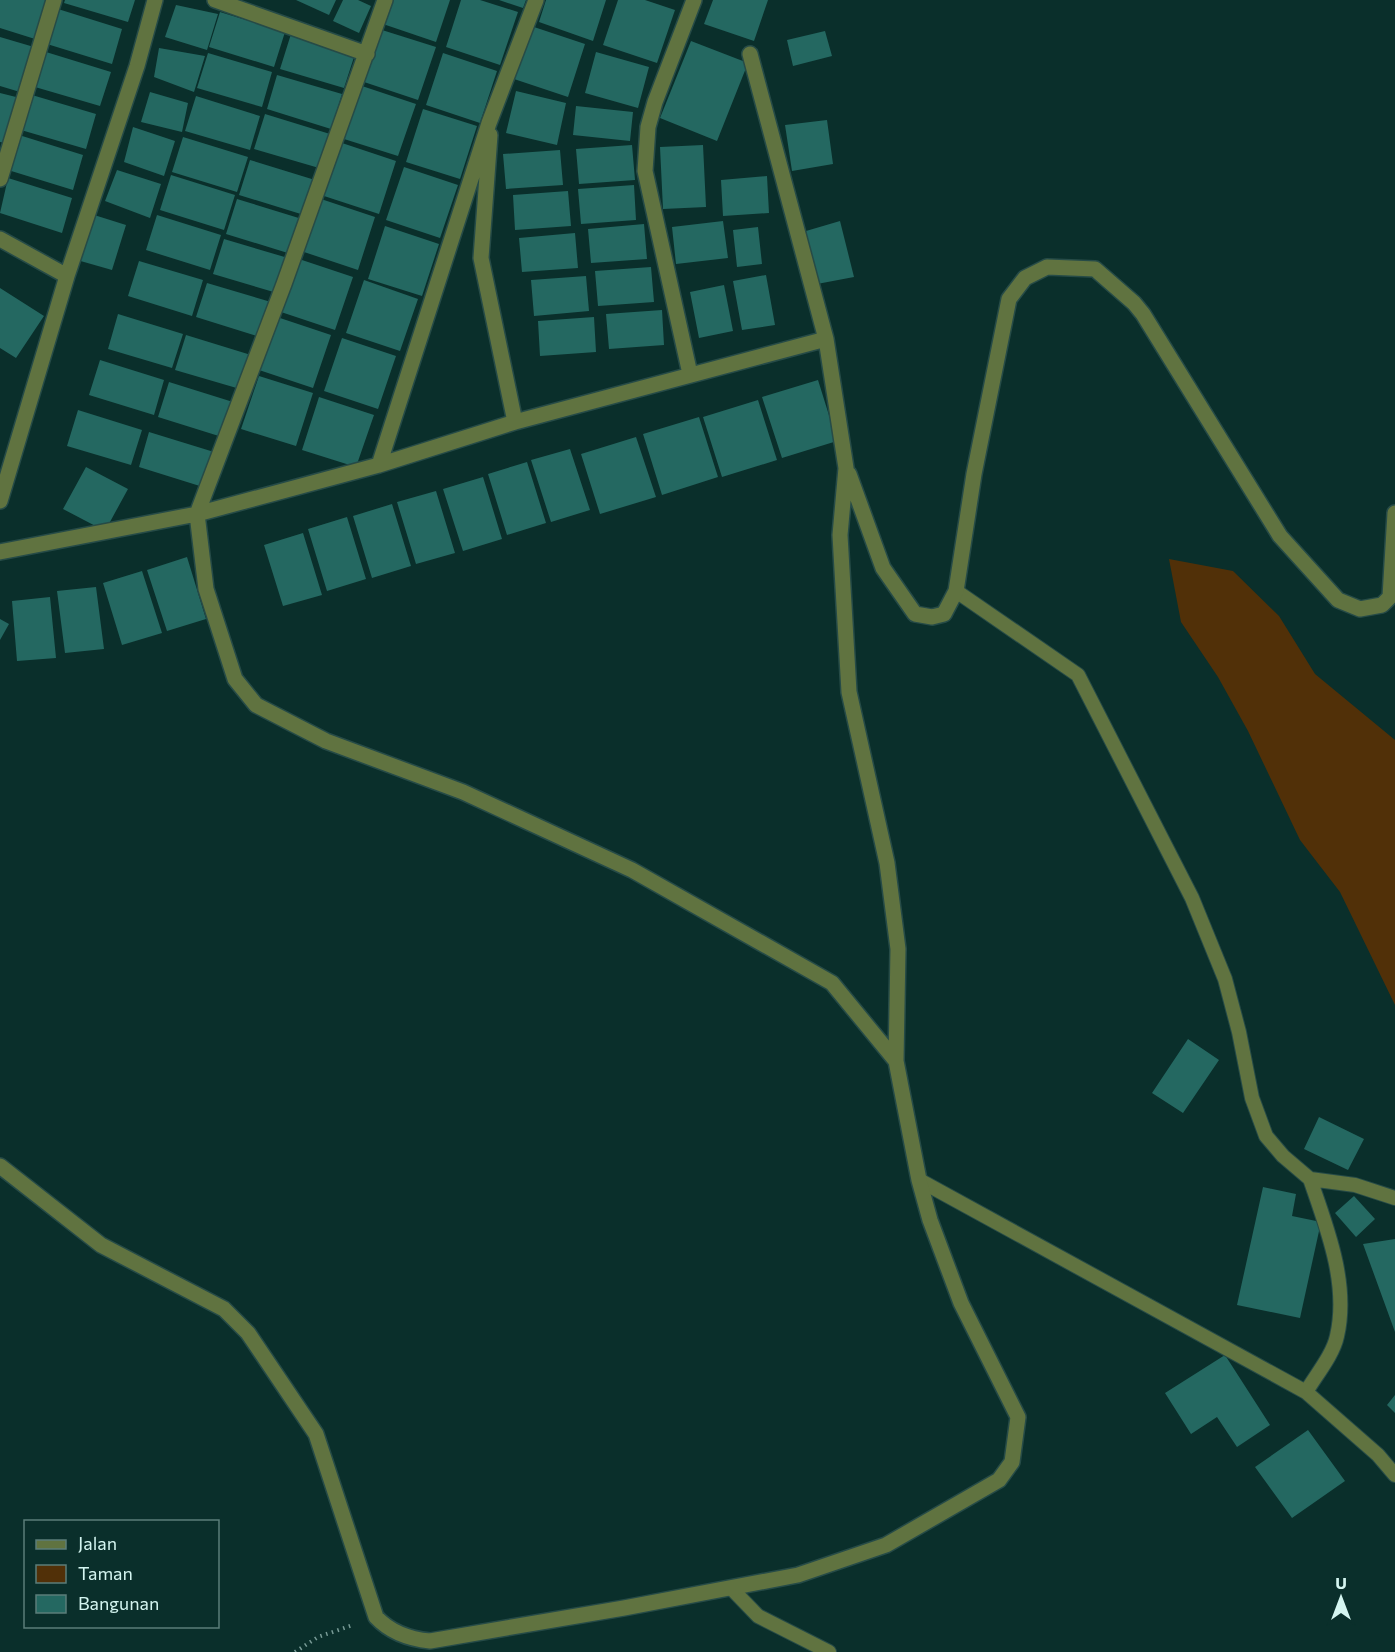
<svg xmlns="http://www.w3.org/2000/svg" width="1395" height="1652" font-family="Commissioner,sans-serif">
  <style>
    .green { fill: #513008 }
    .building { fill: #246861 }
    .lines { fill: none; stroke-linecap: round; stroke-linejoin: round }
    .lane-casing { stroke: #264b47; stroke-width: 16 }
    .street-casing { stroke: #264b47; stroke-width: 18 }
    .path { stroke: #789b96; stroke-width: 4; stroke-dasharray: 1.5 4.5; stroke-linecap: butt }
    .lane { stroke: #607340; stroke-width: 14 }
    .street { stroke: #607340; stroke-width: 15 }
  </style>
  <rect width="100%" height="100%" fill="#0a2f2b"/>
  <path class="green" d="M1169,559L1233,571L1279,616L1315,674L1395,740V1005L1340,892L1300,840L1248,731L1218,677L1181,622Z"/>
  <path class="building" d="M0,0H47L35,39L0,28Z
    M65,0H135L128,22L64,3Z
    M296,0H336L329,15Z
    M343,0H358L371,6L359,33L333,21Z
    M391,0H450L436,42L383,24Z
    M461,0H480L518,12L500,65L446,47Z
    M499,0H526L523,8Z
    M546,0H606L593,41L539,22Z
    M618,0H645L675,10L657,63L603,45Z
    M713,0H768L754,41L704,24Z
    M176,5L218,14L207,50L165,37Z
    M58,9L122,29L112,64L47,44Z
    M220,12L285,32L274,67L209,47Z
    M531,26L585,44L568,97L514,79Z
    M382,30L436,47L418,100L364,82Z
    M825,31L832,56L793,66L787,40Z
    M291,34L355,54L344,88L280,69Z
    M0,37L34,47L20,92L0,86Z
    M691,41L748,63L717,141L660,118Z
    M159,48L205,56L194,92L154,77Z
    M46,52L111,72L100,106L35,87Z
    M596,52L649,67L638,108L585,93Z
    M208,53L272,72L262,107L197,88Z
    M443,53L497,71L480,123L426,105Z
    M277,75L342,94L331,129L267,109Z
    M362,86L416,104L398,156L344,139Z
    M516,91L566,103L557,145L506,133Z
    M150,92L188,103L182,132L141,122Z
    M0,93L20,98L6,143L0,142Z
    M32,95L96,114L86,149L21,130Z
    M196,96L260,116L250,150L185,131Z
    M576,106L633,112L630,141L573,135Z
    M423,109L477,126L460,179L406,162Z
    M265,114L330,134L319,168L254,149Z
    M827,120L833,164L792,171L785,125Z
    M133,127L175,141L164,176L124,162Z
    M19,135L83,155L73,190L8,170Z
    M183,137L248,157L237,192L172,172Z
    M342,143L396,161L379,214L324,196Z
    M632,145L635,180L579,184L576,149Z
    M703,145L706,207L663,209L660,147Z
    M560,150L563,185L506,189L503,154Z
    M250,160L315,180L304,215L239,195Z
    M404,167L458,185L440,238L386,220Z
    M117,170L161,184L150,218L105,201Z
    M171,175L235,195L224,230L160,210Z
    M767,176L769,213L723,216L721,180Z
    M8,178L72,198L62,233L0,213Z
    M634,185L636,220L581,224L578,189Z
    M568,191L571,226L515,230L513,195Z
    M237,199L302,219L291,254L226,234Z
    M321,199L375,217L358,270L304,252Z
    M91,214L126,225L112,270L77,260Z
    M157,215L221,235L210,270L146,250Z
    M723,221L728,258L676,264L672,227Z
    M840,221L854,277L817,284L806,231Z
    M644,224L647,259L591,263L588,229Z
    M385,226L439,244L422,296L368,279Z
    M758,227L762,264L737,267L733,230Z
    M575,233L578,268L522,272L519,238Z
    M224,239L288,258L277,293L213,274Z
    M299,259L353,277L335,330L281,312Z
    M139,261L203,280L192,316L128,296Z
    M651,267L654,302L598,306L595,271Z
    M766,275L775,325L742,330L733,281Z
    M586,276L589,311L534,316L531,280Z
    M364,280L418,299L400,351L346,333Z
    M207,283L271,302L260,337L196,317Z
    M724,285L733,331L699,338L690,292Z
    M0,288L44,316L16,358L0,348Z
    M662,310L664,345L609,349L606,314Z
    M118,314L183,334L172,368L108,349Z
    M277,317L331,335L313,388L259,370Z
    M594,317L596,352L540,356L538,321Z
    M186,335L251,355L240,389L175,370Z
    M342,338L396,356L378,409L324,391Z
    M100,360L164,380L154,415L89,395Z
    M259,376L313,393L296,446L241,429Z
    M818,380L837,441L782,458L762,397Z
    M169,382L233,402L222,437L158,417Z
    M319,397L374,415L356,467L302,450Z
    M758,400L777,460L722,477L703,417Z
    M78,410L142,430L131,465L67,446Z
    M699,417L718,477L662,495L643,434Z
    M149,432L214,452L203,487L139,467Z
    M636,437L656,497L600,514L581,454Z
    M570,449L590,510L551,522L531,460Z
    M527,462L546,523L507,535L488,474Z
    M86,467L128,489L105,531L63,509Z
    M483,477L502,539L463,551L443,489Z
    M436,491L455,553L416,564L397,502Z
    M392,504L411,566L372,578L353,516Z
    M347,517L366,579L327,591L308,529Z
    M303,533L322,595L283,606L264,545Z
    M187,557L206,619L167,631L147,570Z
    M142,571L162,633L122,645L103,583Z
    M96,587L104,649L65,653L57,591Z
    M50,597L56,658L17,661L12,601Z
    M0,619L9,624L0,640Z
    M1188,1039L1219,1060L1183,1113L1152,1093Z
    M1319,1117L1364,1139L1348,1170L1304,1149Z
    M1263,1187L1296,1194L1292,1216L1321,1222L1300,1318L1237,1305Z
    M1354,1196L1375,1219L1356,1237L1335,1213Z
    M1395,1239V1332L1363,1244Z
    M1225,1355L1270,1425L1237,1447L1217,1417L1191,1434L1165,1393Z
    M1395,1395V1413L1387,1405Z
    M1308,1430L1345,1481L1292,1518L1255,1467Z"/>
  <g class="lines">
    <defs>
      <path id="lane" d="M956,591L1078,675L1192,898L1225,979L1239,1032L1252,1098L1266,1136L1283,1156L1310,1179
        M919,1180L1306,1392L1378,1455L1395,1475
        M1306,1392C1316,1375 1333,1355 1337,1336C1349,1284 1327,1228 1310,1179L1355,1185L1395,1198
        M731,1588L758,1616L829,1652"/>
      <path id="street" d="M215,0L367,54
        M385,0L284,284L197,514L206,589L235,679L256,705L326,741L463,792L632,870L832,983L896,1061
        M490,135L481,258L515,422
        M0,179L54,0
        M0,239L67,276
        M690,374L645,171L648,127L655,102L694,0
        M379,465L489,123L536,0
        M849,474L883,568L915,614L932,617L944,614L956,591L974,474L1009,299L1025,278L1047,267L1095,269L1134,303L1143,314L1280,536L1338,600L1360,609L1382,605L1390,597L1395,513
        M0,501L67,276L137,66L155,0
        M0,552L197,514L379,465L515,422L826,339L750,54
        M0,1166L101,1245L224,1309L248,1333L316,1434L376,1617C390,1632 409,1639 430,1641L624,1608L798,1575L886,1545L999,1480L1012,1462L1018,1417L961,1303L930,1220L919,1180L896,1061L898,949L887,863L849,692L840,535L846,468L826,339"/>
    </defs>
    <use href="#lane" class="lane-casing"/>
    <use href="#street" class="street-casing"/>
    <path class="path" d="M295,1652L318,1637L353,1625"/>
    <use href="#lane" class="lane"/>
    <use href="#street" class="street"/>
  </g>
  <rect x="24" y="1520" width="195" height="108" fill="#0a2f2b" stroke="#5b7e7a" stroke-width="1.5"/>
  <rect x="36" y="1540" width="30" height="9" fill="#607340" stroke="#5b7e7a" stroke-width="1.5"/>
  <text x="78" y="1550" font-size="18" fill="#d4f5f0">Jalan</text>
  <rect x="36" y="1565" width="30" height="18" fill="#513008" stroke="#5b7e7a" stroke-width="1.5"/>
  <text x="78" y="1580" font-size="18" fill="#d4f5f0">Taman</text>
  <rect x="36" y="1595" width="30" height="18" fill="#246861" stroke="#5b7e7a" stroke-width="1.5"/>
  <text x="78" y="1610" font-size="18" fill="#d4f5f0">Bangunan</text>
  <g transform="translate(1341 1598)" stroke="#0a2f2b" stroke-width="4.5" paint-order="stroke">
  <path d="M0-4.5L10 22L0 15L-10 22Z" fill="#d4f5f0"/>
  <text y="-9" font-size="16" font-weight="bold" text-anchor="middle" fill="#d4f5f0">U</text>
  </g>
</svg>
